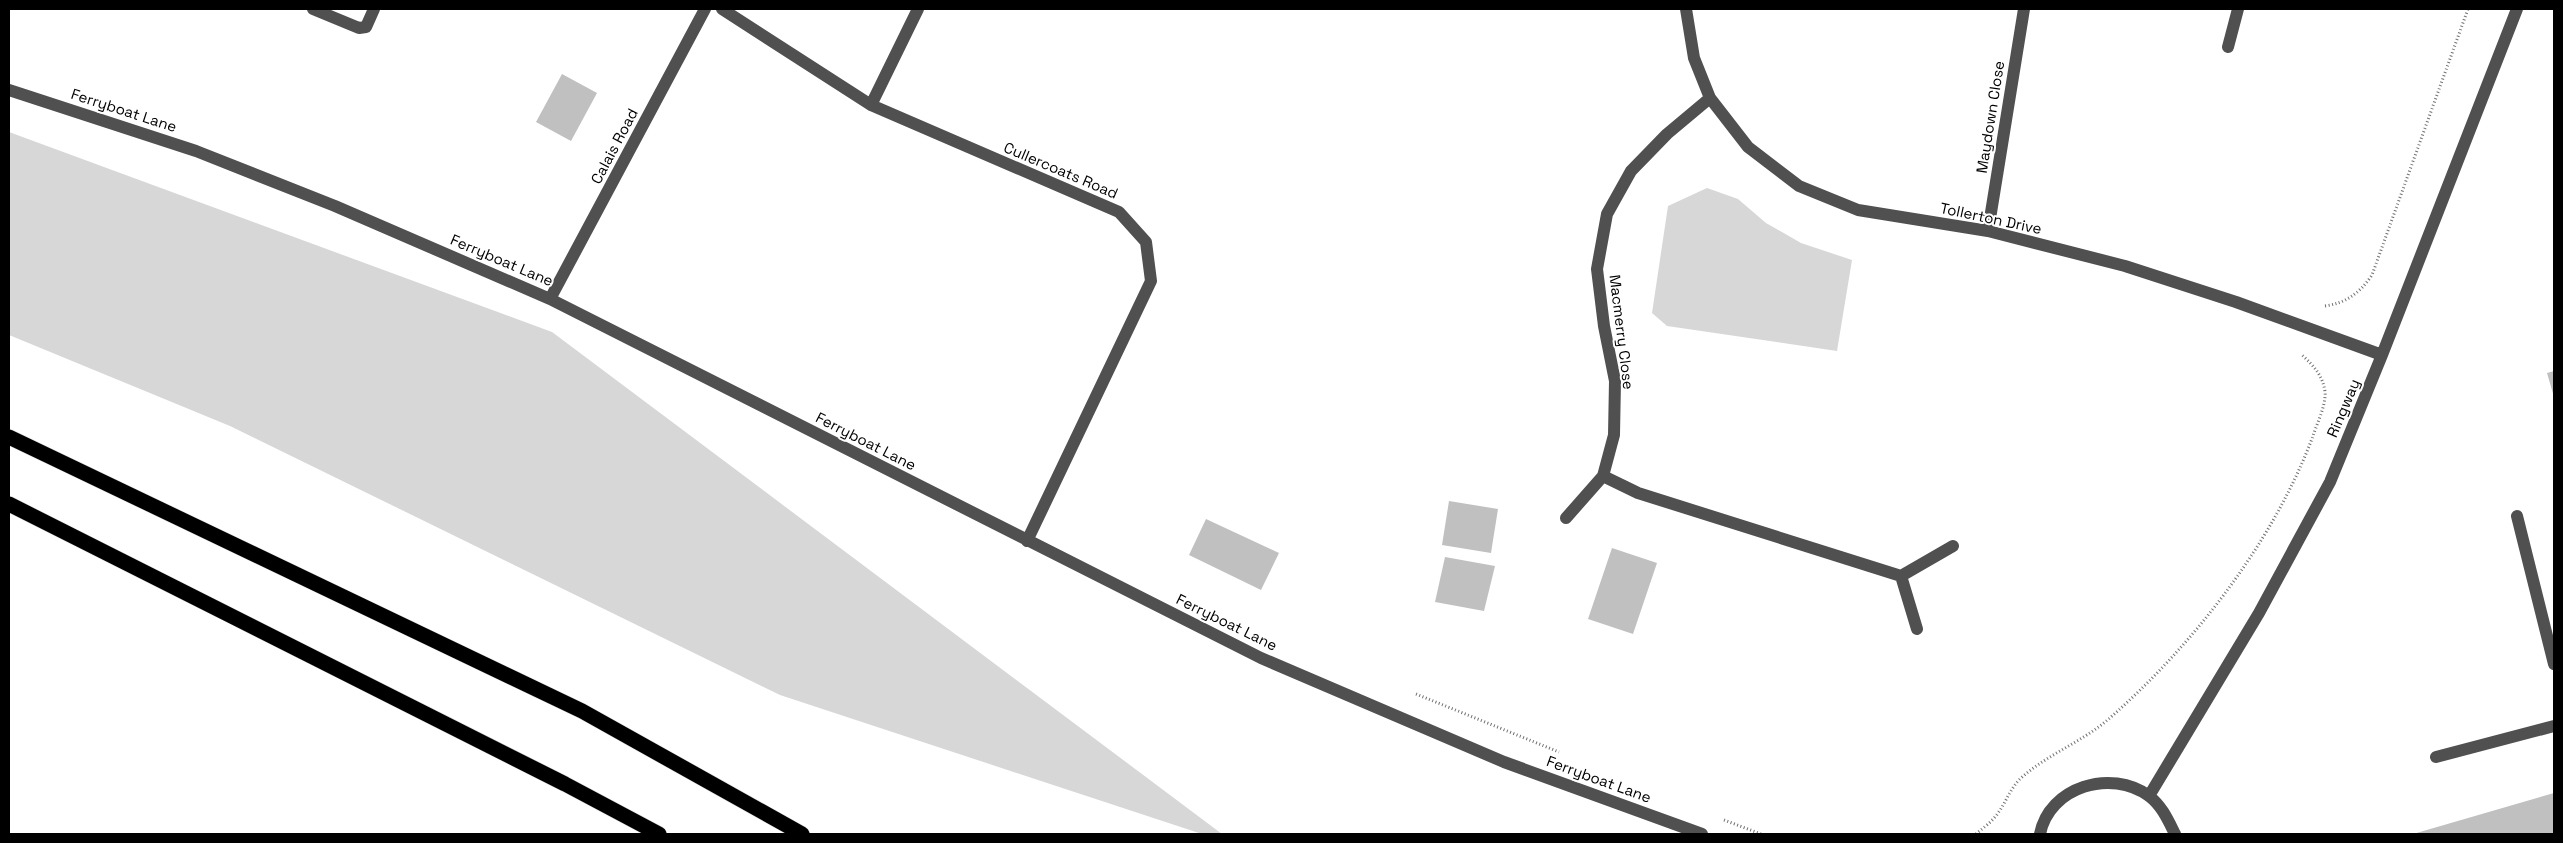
<svg xmlns="http://www.w3.org/2000/svg" width="2563" height="843" font-family="'Space Grotesk',sans-serif">
  <style>
    .green { fill: #d7d7d7 }
    .building { fill: #c0c0c0 }
    .lines { fill: none; stroke-linecap: round; stroke-linejoin: round }
    .highway-casing { stroke: #dbdbdb; stroke-width: 16 }
    .path { stroke: #727272; stroke-width: 3; stroke-dasharray: 1 2.5; stroke-linecap: butt }
    .minor { stroke: #505050; stroke-width: 12 }
    .highway { stroke: #000; stroke-width: 15 }
    .labels { text-anchor: middle; dominant-baseline: central; stroke-width: 4; stroke-linejoin: round; paint-order: stroke }
    .street-label { font-size: 15px; fill: #000; stroke: #fff }
  </style>
  <rect width="100%" height="100%" fill="#fff"/>
  <path class="green" d="M9,132L552,332L1222,834H1202L780,695L230,426L9,335Z
    M1707,188L1738,199L1766,223L1801,243L1852,260L1837,351L1667,326L1652,313L1668,206Z"/>
  <path class="building" d="M562,74L597,93L571,141L536,122Z
    M2554,371V397L2547,373Z
    M1449,501L1498,509L1491,553L1442,545Z
    M1206,519L1279,553L1261,590L1189,555Z
    M1612,548L1657,563L1633,634L1588,619Z
    M1445,557L1495,566L1484,611L1435,602Z
    M2554,793V834H2413Z"/>
  <g class="lines">
    <defs>
      <path id="highway" d="M9,437L582,711L802,834
        M9,504L565,784L659,834"/>
    </defs>
    <use href="#highway" class="highway-casing"/>
    <path class="path" d="M2325,306C2346,303 2360,293 2372,275L2468,9
      M1416,694L1559,752
      M1724,820L1761,834
      M1976,834C1983,828 1992,822 1998,813C2006,802 2010,789 2020,779C2047,754 2083,742 2111,717C2194,644 2274,541 2313,436C2317,423 2326,406 2325,392C2323,376 2314,366 2302,355"/>
    <path class="minor" d="M313,9L359,28L366,27L374,9
      M722,9L871,105L1119,212L1146,242L1151,281L1027,541
      M1686,9L1694,58L1710,98L1748,147L1799,186L1858,210L1988,231L2125,266L2236,302L2382,355
      M2228,47L2238,9
      M9,90L196,151L335,206L550,299L1261,658L1504,762L1702,834
      M1710,98L1667,134L1631,171L1607,214L1597,269L1604,326L1615,381L1614,435L1603,476L1638,493L1901,576L1953,546
      M871,105L918,9
      M1988,231L2024,9
      M550,299L705,9
      M2517,516L2554,664
      M1566,518L1603,476
      M1901,576L1917,629
      M2436,757L2554,726
      M2149,796L2259,613L2330,482L2382,355L2517,9
      M2040,834C2049,787 2111,768 2149,796C2162,806 2168,820 2175,834"/>
    <use href="#highway" class="highway"/>
  </g>
  <g class="labels">
    <g class="street-label">
      <text transform="translate(124 110) rotate(18)">Ferryboat Lane</text>
      <text transform="translate(1990 117) rotate(-81)">Maydown Close</text>
      <text transform="translate(614 146) rotate(-62)">Calais Road</text>
      <text transform="translate(1061 170) rotate(23)">Cullercoats Road</text>
      <text transform="translate(1991 218) rotate(12)">Tollerton Drive</text>
      <text transform="translate(502 260) rotate(23)">Ferryboat Lane</text>
      <text transform="translate(1622 332) rotate(83)">Macmerry Close</text>
      <text transform="translate(2343 408) rotate(-67)">Ringway</text>
      <text transform="translate(866 441) rotate(27)">Ferryboat Lane</text>
      <text transform="translate(1227 622) rotate(26)">Ferryboat Lane</text>
      <text transform="translate(1599 779) rotate(20)">Ferryboat Lane</text>
    </g>
  </g>
  <rect width="2563" height="843" fill="none" stroke="#000000" stroke-width="20"/>
</svg>
